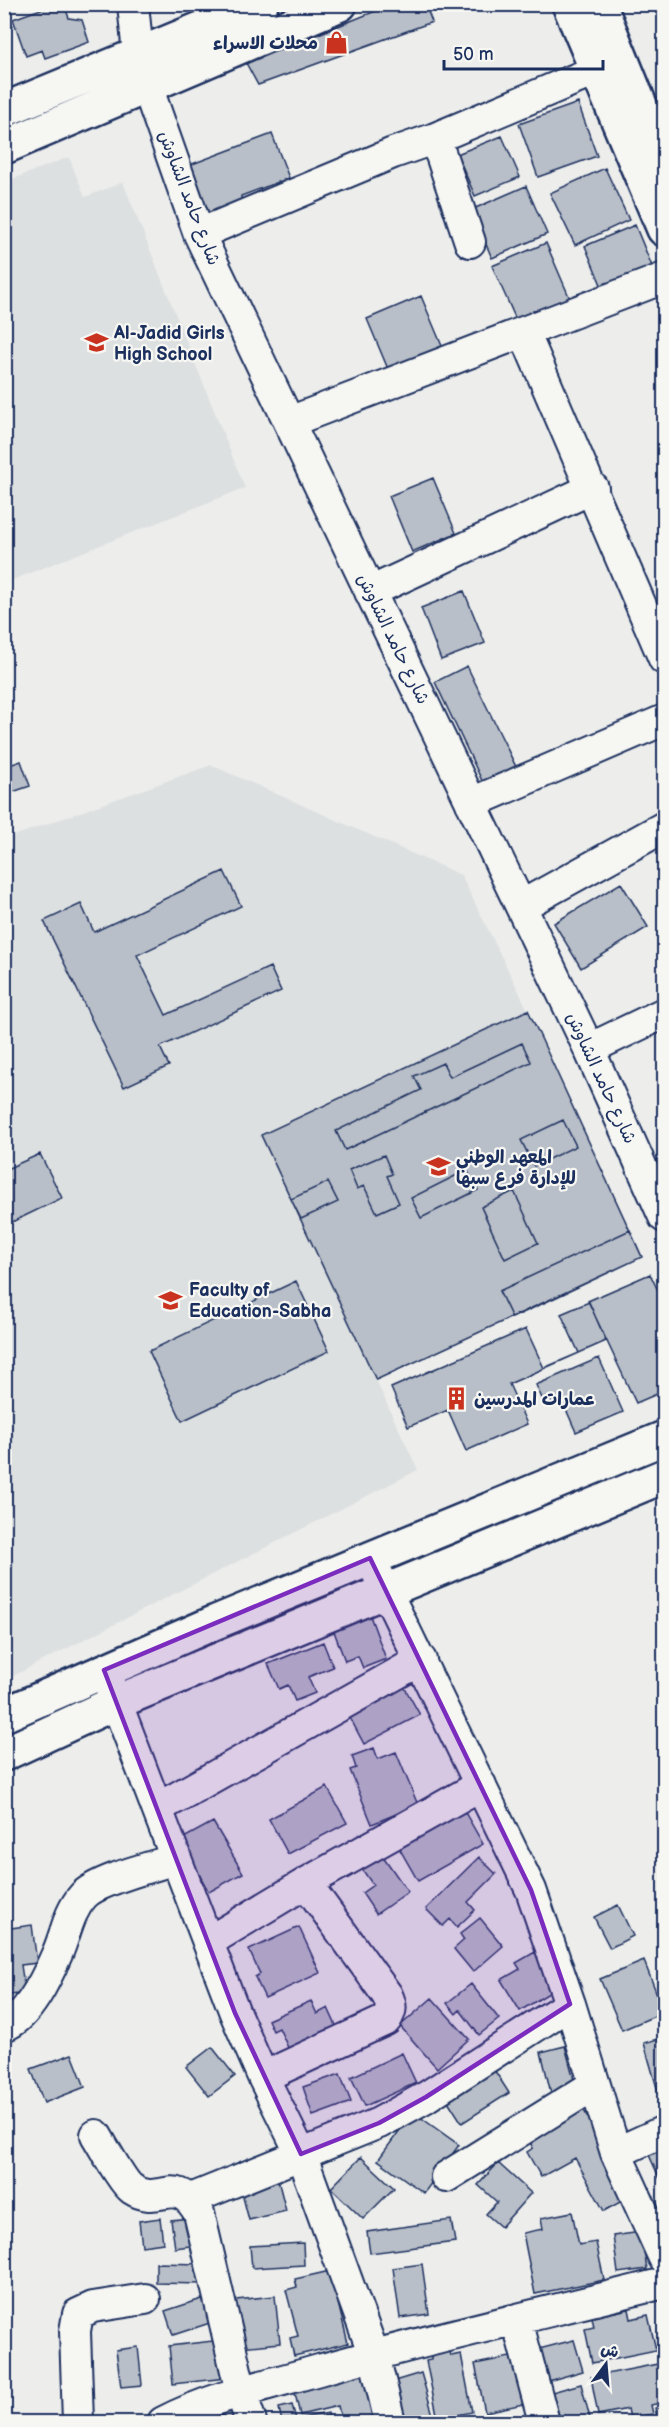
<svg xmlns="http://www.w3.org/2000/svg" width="669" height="2427" font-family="'Balsamiq Sans','Playpen Sans Arabic',sans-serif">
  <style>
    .built { fill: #dde0e1 }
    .building { fill: #b9bfc8; stroke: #1b2f5e; stroke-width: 1.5 }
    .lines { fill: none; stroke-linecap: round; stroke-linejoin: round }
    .minor-casing { stroke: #1b2f5e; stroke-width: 34 }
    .major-casing { stroke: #1b2f5e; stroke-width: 38 }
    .minor { stroke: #f6f6f2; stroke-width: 30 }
    .major { stroke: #f6f6f2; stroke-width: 33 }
    .marked { fill: #7b2cbf; fill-opacity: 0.2; stroke: #7b2cbf; stroke-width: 4.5; stroke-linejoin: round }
    .labels { text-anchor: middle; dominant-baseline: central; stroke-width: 4.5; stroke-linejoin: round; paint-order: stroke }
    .poi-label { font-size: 18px; font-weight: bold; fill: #1b2f5e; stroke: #f6f6f2; text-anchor: start }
    .street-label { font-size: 18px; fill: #1b2f5e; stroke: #f6f6f2 }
  </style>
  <rect width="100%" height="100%" fill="#edeeec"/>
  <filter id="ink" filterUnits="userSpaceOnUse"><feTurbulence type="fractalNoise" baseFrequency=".0167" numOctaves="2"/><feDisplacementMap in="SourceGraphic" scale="12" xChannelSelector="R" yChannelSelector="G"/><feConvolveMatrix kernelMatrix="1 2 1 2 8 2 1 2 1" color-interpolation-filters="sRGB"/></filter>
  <g filter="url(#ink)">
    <path class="built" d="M69,157L85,197L123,182L245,488L5,583V182Z
      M211,765L461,875L528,1010L261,1135L418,1470L5,1680V839Z"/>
    <path class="building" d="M55,4H64L69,18L82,20L89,42L45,58L42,50L26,56L13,19Z
      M393,4H425L432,22L258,85L246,63Z
      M578,103L597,156L538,177L519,124Z
      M272,134L289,178L241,196L242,208L209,221L187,166Z
      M502,136L520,177L475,196L457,154Z
      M605,168L629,220L575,245L550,193Z
      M526,186L547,234L492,258L471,210Z
      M635,225L654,271L604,292L585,246Z
      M546,243L571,301L518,324L492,266Z
      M421,296L442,346L388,369L367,319Z
      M433,478L456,533L412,552L389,496Z
      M464,591L485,643L441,660L421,608Z
      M467,666L519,773L486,789L435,682Z
      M21,761L30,786L4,795V767Z
      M224,871L241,906L137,955L166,1015L270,967L281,991L160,1047L169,1066L124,1087L44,921L81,904L94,932Z
      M621,883L648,927L581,968L554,923Z
      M528,1010L642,1257L376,1380L261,1135Z
      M522,1043L531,1062L345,1150L336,1131L421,1090L414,1076L443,1063L450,1077Z
      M563,1120L576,1146L534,1166L521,1140Z
      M40,1154L62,1198L4,1226V1170Z
      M384,1155L392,1174L387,1176L399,1203L377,1213L364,1186L357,1189L349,1170Z
      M467,1170L478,1190L421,1218L411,1198Z
      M328,1182L338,1202L301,1219L291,1199Z
      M514,1191L538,1243L505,1259L481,1207Z
      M630,1230L642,1257L512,1318L499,1291Z
      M650,1274L664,1303V1391L636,1403L588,1301Z
      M296,1281L329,1351L182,1421L149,1351Z
      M589,1302L606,1341L579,1353L561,1314Z
      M526,1329L544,1368L579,1353L509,1384L527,1424L466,1451L448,1410L408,1427L391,1388Z
      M599,1358L623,1412L576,1432L561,1398L545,1405L536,1385Z
      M369,1613L386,1659L363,1668L358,1656L345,1661L332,1626Z
      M323,1642L333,1667L308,1677L315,1693L295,1701L288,1685L279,1689L268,1664Z
      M402,1683L420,1715L364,1744L347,1712Z
      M374,1748L378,1759L396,1752L418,1805L372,1824L350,1770L356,1768L352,1756Z
      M327,1787L347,1823L288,1854L269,1819Z
      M463,1809L483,1844L418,1881L398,1846Z
      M213,1822L243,1873L209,1892L180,1840Z
      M378,1849L408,1892L376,1914L362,1893L373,1885L362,1869L347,1879L343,1873Z
      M479,1857L496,1874L468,1902L475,1910L457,1927L450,1919L443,1926L426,1909Z
      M618,1905L633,1936L610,1948L594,1917Z
      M480,1918L503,1946L473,1972L454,1949L464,1940L460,1934Z
      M32,1925L37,1963L21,1965L25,1993L4,1996V1929Z
      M299,1927L320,1973L265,1998L255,1977L260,1974L249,1950Z
      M535,1952L557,1988L520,2011L501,1980L520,1969L516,1963Z
      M644,1961L664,2012L622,2030L600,1979Z
      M471,1984L499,2019L479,2035L460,2010L456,2014L447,2003Z
      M432,1998L469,2039L437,2068L400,2026Z
      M311,2001L317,2014L328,2008L338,2030L290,2052L279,2028L273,2031L268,2020Z
      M664,2037V2101L661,2102L644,2043Z
      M565,2046L576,2087L551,2093L541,2052Z
      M212,2047L235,2076L209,2096L186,2067Z
      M402,2053L416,2083L365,2106L351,2077Z
      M72,2054L85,2087L44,2103L31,2069Z
      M493,2068L509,2093L462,2123L446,2098Z
      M340,2074L351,2102L313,2116L303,2087Z
      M582,2107L631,2196L604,2211L575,2158L541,2177L527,2152L533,2148L527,2137Z
      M413,2112L459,2145L424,2193L378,2160Z
      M664,2148V2188L649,2155Z
      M361,2157L394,2188L363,2219L331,2188Z
      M498,2163L531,2193L501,2227L486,2214L497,2202L478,2185Z
      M275,2168L286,2211L249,2220L238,2178Z
      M572,2212L579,2245L596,2242L604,2280L535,2294L523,2233L543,2229L541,2218Z
      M201,2217L205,2244L175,2248L171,2220Z
      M160,2218L163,2243L142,2246L139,2221Z
      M451,2220L455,2242L370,2253L367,2232Z
      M641,2232L647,2269L618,2273L613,2236Z
      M303,2243L304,2265L252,2268L250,2246Z
      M156,2263L201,2264V2284L156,2283Z
      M422,2264L429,2314L400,2318L393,2268Z
      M330,2271L348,2343L294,2356L290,2338L298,2336L286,2290L297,2287L295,2279Z
      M275,2296L280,2343L241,2347L236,2300Z
      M208,2297L216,2321L173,2335L165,2311Z
      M629,2309L631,2319L648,2315L656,2350L592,2363L585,2329L594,2327L592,2317Z
      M222,2340L226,2378L173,2384L169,2346Z
      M574,2340L583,2371L548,2381L539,2349Z
      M138,2347L142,2385L121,2387L116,2350Z
      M450,2352L451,2356L461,2354L472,2412L438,2419L426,2361L431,2360V2356Z
      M515,2356L528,2403L485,2412L475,2364Z
      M658,2364L664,2402L651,2405L653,2414L630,2418L628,2409L598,2415L591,2377Z
      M374,2365L387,2422H342L338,2406L300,2415L294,2389Z
      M421,2373L435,2422H402L391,2382Z
      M581,2384L591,2422H561L552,2392Z
      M292,2405L296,2419L328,2413L330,2422H282L279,2408Z
      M664,2406V2422H658L655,2408Z
      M241,2407L261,2422H209L223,2419L221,2411Z
      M529,2414L532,2422H499Z"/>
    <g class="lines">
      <defs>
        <path id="minor" d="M133,4L138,54L147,86L199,234L589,1049L664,1217
          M433,139L597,70
          M199,234L393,153L433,139L441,155L470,242
          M524,332L664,659
          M289,422L664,278
          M370,592L593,488
          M471,803L664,720
          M521,906L664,827
          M589,1049L664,1013
          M370,1558L531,1890L570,2004L616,2153L664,2258
          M104,1670L235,2013L263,2077L301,2154L374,2355L390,2422
          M158,1808L421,1660
          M208,1942L306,1883L481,1785
          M4,2026C28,2018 47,1977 57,1954C66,1934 68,1913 83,1896C97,1880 155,1866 176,1859
          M263,2077L386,2020C392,2010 392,2006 387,1995L306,1883
          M96,2135C103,2146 123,2183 132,2189C161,2208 175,2172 199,2213L241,2392L251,2422
          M616,2153L664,2131
          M446,2177L594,2085
          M191,2199L379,2123L426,2097L570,2004
          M517,2320L544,2422
          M78,2422L75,2331L78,2314L93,2307L145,2299
          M163,2422C211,2397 267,2385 319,2370C433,2338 549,2312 664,2283"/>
        <path id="major" d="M569,4L664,229
          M599,4L664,164
          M4,110L261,4
          M4,147L340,4
          M4,1715L216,1622L664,1438
          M4,1754L117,1702L664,1476"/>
      </defs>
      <use href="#minor" class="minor-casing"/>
      <use href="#major" class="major-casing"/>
      <use href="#minor" class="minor"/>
      <use href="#major" class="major"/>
    </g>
  </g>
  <path class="marked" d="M370,1558L531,1890L570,2004L426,2097L379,2123L301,2154L235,2013L104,1670Z"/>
  <defs>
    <symbol id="shop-bare" viewBox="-9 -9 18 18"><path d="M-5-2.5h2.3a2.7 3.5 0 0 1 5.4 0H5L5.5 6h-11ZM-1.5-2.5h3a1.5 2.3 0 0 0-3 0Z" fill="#c8321e" stroke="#f6f6f2" stroke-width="2.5" paint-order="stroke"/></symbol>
    <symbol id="school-bare" viewBox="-9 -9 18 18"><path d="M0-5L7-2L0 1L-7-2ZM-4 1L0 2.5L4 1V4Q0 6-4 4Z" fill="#c8321e" stroke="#f6f6f2" stroke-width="2.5" paint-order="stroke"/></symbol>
    <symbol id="university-bare" viewBox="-9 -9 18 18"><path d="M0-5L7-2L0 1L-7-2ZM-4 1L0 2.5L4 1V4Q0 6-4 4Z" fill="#c8321e" stroke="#f6f6f2" stroke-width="2.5" paint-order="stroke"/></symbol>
    <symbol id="building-bare" viewBox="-9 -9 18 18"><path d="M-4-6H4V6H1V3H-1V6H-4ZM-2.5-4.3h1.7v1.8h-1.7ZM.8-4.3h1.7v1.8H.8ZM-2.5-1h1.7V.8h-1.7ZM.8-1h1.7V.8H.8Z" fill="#c8321e" stroke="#f6f6f2" stroke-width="2.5" paint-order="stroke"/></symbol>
  </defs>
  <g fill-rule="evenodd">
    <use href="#shop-bare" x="320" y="26" width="33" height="33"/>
    <use href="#school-bare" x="80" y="326" width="33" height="33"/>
    <use href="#university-bare" x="422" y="1150" width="33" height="33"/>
    <use href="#university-bare" x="154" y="1284" width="33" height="33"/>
    <use href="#building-bare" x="440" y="1382" width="33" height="33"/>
  </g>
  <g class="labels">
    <g class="poi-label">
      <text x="318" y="43" text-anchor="end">محلات الاسراء</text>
      <text x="114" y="333">Al-Jadid Girls<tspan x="114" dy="21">High School</tspan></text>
      <text x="456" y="1157">المعهد الوطني<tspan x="456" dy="21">للإدارة فرع سبها</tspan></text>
      <text x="189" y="1290">Faculty of<tspan x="189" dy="21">Education-Sabha</tspan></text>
      <text x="474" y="1399">عمارات المدرسين</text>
    </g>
    <g class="street-label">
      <text transform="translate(189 198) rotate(69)">شارع حامد الشاوش</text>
      <text transform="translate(393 639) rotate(64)">شارع حامد الشاوش</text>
      <text transform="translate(601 1078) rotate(65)">شارع حامد الشاوش</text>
    </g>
  </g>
  <rect width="669" height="2427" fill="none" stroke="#f6f6f2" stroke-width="24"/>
  <rect x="12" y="12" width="645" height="2403" fill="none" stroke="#1b2f5e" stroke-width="2" filter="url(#ink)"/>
  <g transform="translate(606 2364) rotate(16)" stroke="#f6f6f2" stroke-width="4.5" paint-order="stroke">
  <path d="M0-4.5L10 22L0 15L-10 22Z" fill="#1b2f5e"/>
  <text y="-9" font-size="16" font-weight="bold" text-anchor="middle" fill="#1b2f5e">ش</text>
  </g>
  <path d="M444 60v9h159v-9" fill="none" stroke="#1b2f5e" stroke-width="3"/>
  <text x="453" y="60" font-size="18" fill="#1b2f5e" stroke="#f6f6f2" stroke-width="4.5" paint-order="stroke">50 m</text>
</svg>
